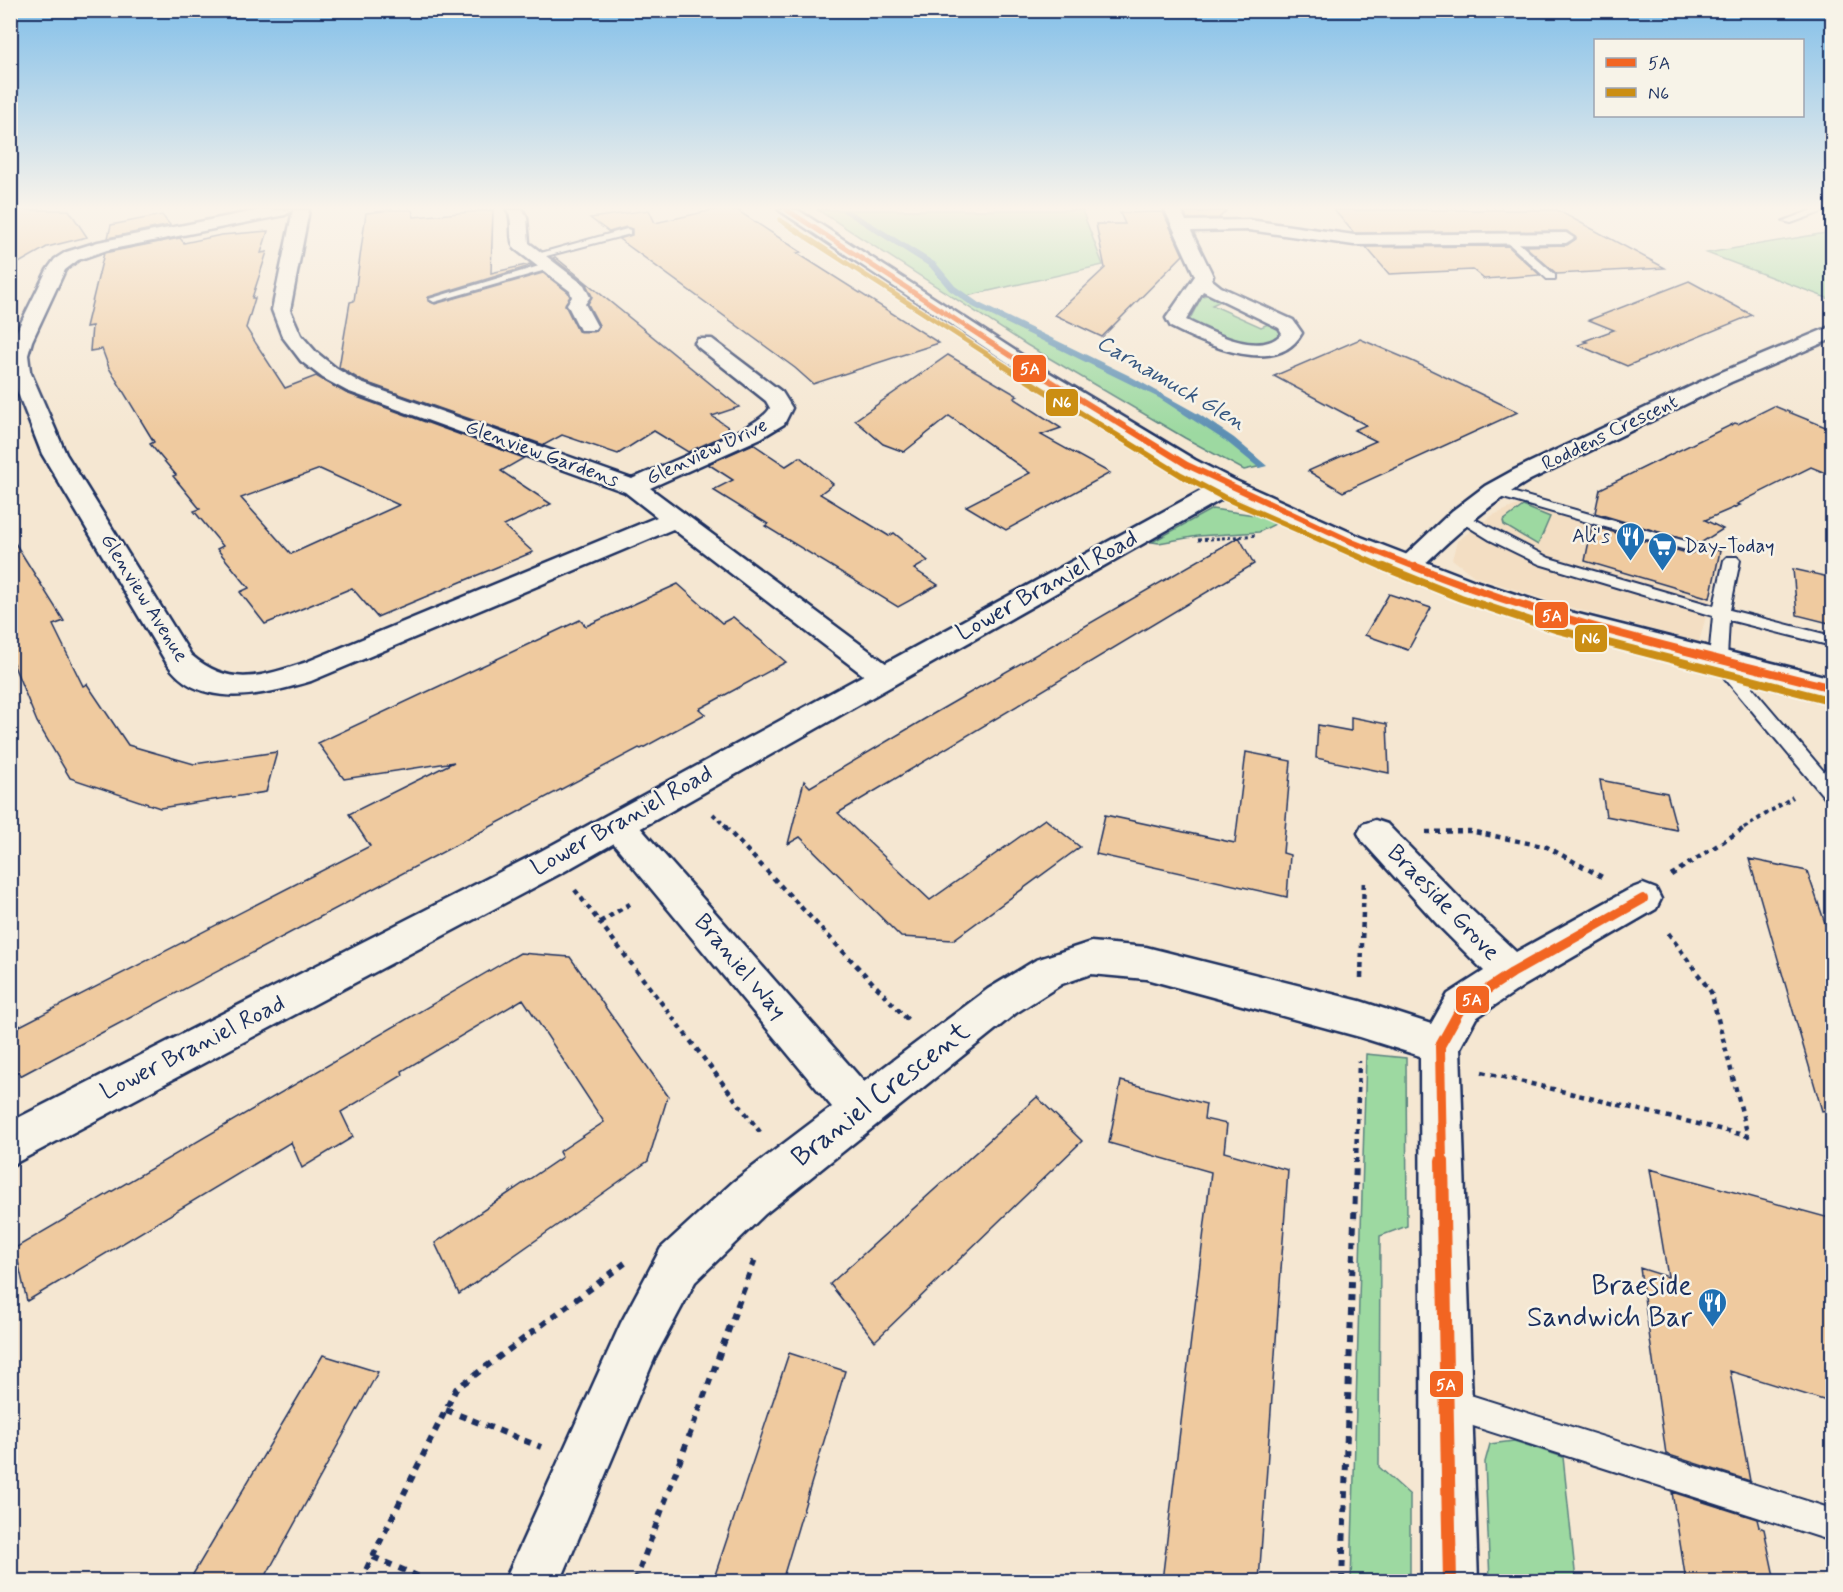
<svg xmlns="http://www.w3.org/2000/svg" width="1843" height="1592" font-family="Mynerve,sans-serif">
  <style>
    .built { fill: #f3dec3 }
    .green { fill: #9dd9a1; stroke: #5c8480; stroke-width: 1.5 }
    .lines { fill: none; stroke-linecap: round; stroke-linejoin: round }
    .stream { fill: #5d8fb3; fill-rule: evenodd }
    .building { fill: #efca9f; stroke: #1b2f5e; stroke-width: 1.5; fill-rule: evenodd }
    .service-casing { stroke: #1b2f5e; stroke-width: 4 }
    .minor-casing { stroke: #1b2f5e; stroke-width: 5 }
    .tertiary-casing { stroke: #1b2f5e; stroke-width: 5 }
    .path-far3 { stroke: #1b2f5e; stroke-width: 3; stroke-dasharray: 3 3; stroke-linecap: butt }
    .path-far2 { stroke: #1b2f5e; stroke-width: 4; stroke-dasharray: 4 4; stroke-linecap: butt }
    .path-far1 { stroke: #1b2f5e; stroke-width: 4.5; stroke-dasharray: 5 5; stroke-linecap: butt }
    .path { stroke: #1b2f5e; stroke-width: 6; stroke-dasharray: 7 7; stroke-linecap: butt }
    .service { fill: #f7f3e8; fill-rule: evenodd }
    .minor { fill: #f7f3e8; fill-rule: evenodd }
    .tertiary { fill: #f7f3e8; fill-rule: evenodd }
    .bus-1-far4-casing { stroke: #f7f3e8; stroke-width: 8 }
    .bus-1-far3-casing { stroke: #f7f3e8; stroke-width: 9 }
    .bus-1-far2-casing { stroke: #f7f3e8; stroke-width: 12 }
    .bus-1-far1-casing { stroke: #f7f3e8; stroke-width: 15 }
    .bus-1-casing { stroke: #f7f3e8; stroke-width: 18 }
    .bus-2-far2-casing { stroke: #f7f3e8; stroke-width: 8 }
    .bus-2-far1-casing { stroke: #f7f3e8; stroke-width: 9 }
    .bus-2-casing { stroke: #f7f3e8; stroke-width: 12 }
    .bus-1-far4 { stroke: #f26522; stroke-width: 5 }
    .bus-1-far3 { stroke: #f26522; stroke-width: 6 }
    .bus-1-far2 { stroke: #f26522; stroke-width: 8 }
    .bus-1-far1 { stroke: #f26522; stroke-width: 10 }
    .bus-1 { stroke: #f26522; stroke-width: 14 }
    .bus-2-far2 { stroke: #cb8e13; stroke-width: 5 }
    .bus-2-far1 { stroke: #cb8e13; stroke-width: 6 }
    .bus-2 { stroke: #cb8e13; stroke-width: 8 }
    .labels { text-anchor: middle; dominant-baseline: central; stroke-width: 5; stroke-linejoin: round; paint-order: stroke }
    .far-street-label { font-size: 20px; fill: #1b2f5e; stroke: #f7f3e8 }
    .far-poi-label { font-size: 20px; fill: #1b2f5e; stroke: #f7f3e8; text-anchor: end }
    .far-water-label { font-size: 22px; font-style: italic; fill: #365781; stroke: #f7f3e8 }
    .street-label { font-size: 24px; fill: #1b2f5e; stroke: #f7f3e8 }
    .near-street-label { font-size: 28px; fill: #1b2f5e; stroke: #f7f3e8 }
    .near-poi-label { font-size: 28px; fill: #1b2f5e; stroke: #f7f3e8; text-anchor: end }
    .line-badge { stroke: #f7f3e8; stroke-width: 2 }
    .badge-label { font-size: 16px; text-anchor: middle; font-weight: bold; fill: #fff }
  </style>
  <rect width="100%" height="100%" fill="#f5e7d2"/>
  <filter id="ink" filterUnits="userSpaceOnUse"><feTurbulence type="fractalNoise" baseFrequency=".0167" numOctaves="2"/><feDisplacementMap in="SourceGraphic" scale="12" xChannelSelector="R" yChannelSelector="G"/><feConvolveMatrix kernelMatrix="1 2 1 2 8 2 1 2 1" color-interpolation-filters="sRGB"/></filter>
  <g filter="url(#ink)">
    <path class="built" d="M1537,497L1724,550L1699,642L1565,606L1474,576L1452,559L1457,541L1493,515Z"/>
    <path class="green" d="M818,210H1082L1103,265L967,296C998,325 1055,342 1094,361C1153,390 1213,423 1262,466L1244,470L1185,438L1027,345Z
      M1832,232V300L1707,253Z
      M1207,295L1223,300L1212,305L1261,327L1273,322L1282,330V335C1254,355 1217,332 1189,321L1202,296Z
      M1523,506L1550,517L1538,545L1504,525L1503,521Z
      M1212,509L1262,516L1279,522L1259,532L1198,536L1159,543L1152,542Z
      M1366,1054L1406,1058L1407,1226L1380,1236L1379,1467L1410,1495V1581H1351Z
      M1514,1441L1563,1457L1576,1581H1490L1485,1462L1490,1444Z"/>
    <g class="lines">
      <path class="stream" d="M840,210H848L870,222L936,263L955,286L979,303L1128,375L1200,415L1234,438L1267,466L1259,468L1227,442L1159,398L973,307L949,290L930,267Z"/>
    </g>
    <path class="building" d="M10,210H69L87,237L47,247L10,268Z
      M392,210H412L414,217L493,210L491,273L530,264L533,265L428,297V301L435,304L543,273L568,292L570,297L565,305L578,331H596L599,325L588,304L592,296L586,284L553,258L555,257L739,407L712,416L734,431L688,452L654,431L618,454L562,435L544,445L362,381L339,367L350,302L354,301L366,213Z
      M649,210L655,223L713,210H737L801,252L797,253L939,343L813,384L795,368L619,239L632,235V229L626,227L609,232L590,218Z
      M1334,210H1557L1665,268L1557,274L1525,246L1567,245L1576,239L1567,231L1354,233Z
      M1226,211L1219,218L1187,219L1184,212Z
      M1163,212L1183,255L1102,337L1055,315L1105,268L1096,224H1125L1120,213Z
      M162,215L170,225L108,238L111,225Z
      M268,231L261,253L267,252L252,298H255L246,328L285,388L316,376L346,393L524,458L501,471L551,504L504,526L533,552L377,617L352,588L265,624L240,592L249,588L217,549L223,546L194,511L200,509L173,476L176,475L150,444L154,442L109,368L102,349L90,351L92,326L86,327L104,253L180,238L184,243L221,235ZM320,469L399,505L291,554L241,498Z
      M1508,246L1540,275L1484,279L1473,270L1389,274L1366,247Z
      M1689,281L1752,315L1627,366L1578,345L1587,342L1584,341L1614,330L1589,320Z
      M1360,339L1412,361L1518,412L1343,492L1308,471L1376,441L1354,430L1366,425L1274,376Z
      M948,355L1018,396L1014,398L1061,428L1041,435L1110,473L1006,530L966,506L1030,473L949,416L904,452L883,444L855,420Z
      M1774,406L1833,430V476L1811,467L1737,504L1740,505L1705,520L1723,529L1699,544L1595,513L1600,489L1735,423L1738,424Z
      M753,444L786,466L800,457L833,484L820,494L889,536L894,533L928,561L914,569L938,585L898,607L765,526L768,524L713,490L733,480L708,464Z
      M1592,526L1690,554L1701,547L1720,551L1710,598L1585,561Z
      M10,535L64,621L53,625L83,686L87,684L128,745L194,764L277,752L266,792L160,808L70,778L37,722L10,656Z
      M1239,537L1254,564L838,813L930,900L1045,819L1080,847L953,940L901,937L800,837L788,844L804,781L810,787L933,714Z
      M1793,569L1833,578V624L1797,615Z
      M678,584L722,623L733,617L786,662L699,709L705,714L641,749L639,748L20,1076L19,1071L10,1075V1031L370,846L349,814L454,762L344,779L318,743L580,620L586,626Z
      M1389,594L1431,608L1408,650L1365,635Z
      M1351,717L1387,724L1389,773L1316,758L1318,725L1351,731Z
      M1246,752L1291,761L1283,853L1290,855L1287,897L1096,854L1105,815L1235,843Z
      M1600,780L1667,793L1677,830L1606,816Z
      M1749,859L1807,871L1833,946V1109L1822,1111Z
      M520,953L570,957L668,1096L648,1161L589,1203L459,1294L435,1243L562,1157L559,1152L604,1122L523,999L402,1071L403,1075L341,1112L353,1137L302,1168L291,1142L27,1301L15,1248Z
      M1121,1081L1206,1104L1204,1119L1227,1124L1224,1152L1288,1170L1259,1581H1162L1211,1172L1109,1143Z
      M1037,1097L1082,1141L875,1341L830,1284Z
      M1650,1169L1833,1219V1403L1730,1371L1750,1481L1666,1454L1640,1268L1668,1277Z
      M789,1353L845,1371L782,1581H713Z
      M323,1355L378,1372L263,1581H189Z
      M1672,1492L1757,1519L1759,1527L1764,1529L1775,1581H1686Z"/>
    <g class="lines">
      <defs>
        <path id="service" d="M1812,210H1827L1791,223L1783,221Z
          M627,229L630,230V234L535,259L530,256Z
          M1505,236H1511L1555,275V279H1547L1505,240Z
          M549,263L554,266L553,268L434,302L429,299Z
          M1494,487L1696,544L1699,547L1691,552L1686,550L1489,494L1487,491Z
          M1461,512L1549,558L1714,606L1724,560L1727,557H1737L1740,560L1730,610L1832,636V646L1729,620L1727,658L1832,781V800L1825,798L1712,663L1709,659L1713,616L1539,564L1490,540L1456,519L1454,516Z
          M1448,1388L1832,1509V1541L1448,1418L1437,1414L1433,1403L1437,1392Z"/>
        <path id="minor" d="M260,210H293L285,215L107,250L78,260L65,270L32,341L28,355L30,371L66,454L191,655C230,688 260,677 304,663L657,517L625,492L347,391L323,378L301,361L282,336L272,310L293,210H309L290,310L301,335L316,352L337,369L361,383L632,479C658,467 761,428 770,408L766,401L698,347L695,343L698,339H712L782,392L792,408L784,424L761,438L650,488L895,670L900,677L895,684L885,687L875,684L673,529L311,681C265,695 198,712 166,662L42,454L10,373L12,341L47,270L55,259L66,252L98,242Z
          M507,210H523L527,218L529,243L584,285L590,297L585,304L597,326L594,330H580L567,304L572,297L570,291L515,249C507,236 515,222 507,210Z
          M1165,210H1181L1186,221L1249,220L1354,235L1566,233L1574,238L1566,243L1354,245L1249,230L1191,231L1213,276L1211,279L1221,287L1293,320L1302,333C1277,378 1204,344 1171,327L1166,318L1195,276ZM1203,291L1279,328L1282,333C1261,359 1209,331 1186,320Z
          M1832,326V339L1731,382L1530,480C1487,505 1453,537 1417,571L1408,573L1399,571L1395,565L1452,511L1485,486L1514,470L1717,374Z
          M618,812L630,816L864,1082L988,989L1036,960L1091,942L1146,947L1360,1001L1431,1024L1448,994L1484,971L1438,925L1363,842L1358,833L1363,824L1375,820L1387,824L1464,903L1516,952L1630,889L1643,884L1656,889L1661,899L1656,909L1525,985L1476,1018L1460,1048L1478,1582H1422L1420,1056L1360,1037L1146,979L1091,974L1062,984L1016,1013L765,1214L695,1282L655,1357L560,1582H504L621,1323L661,1248L733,1182L832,1107L606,834L601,825L606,816Z"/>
        <path id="tertiary" d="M779,210H798L1045,370L1195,460L1236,481L1361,537L1475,581L1570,612L1832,678V698L1551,624L1455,593L1343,547L1229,495L565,871L10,1166V1122L541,851L1210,486L1179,470L1031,378Z"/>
      </defs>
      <use href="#service" class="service-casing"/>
      <use href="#minor" class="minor-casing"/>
      <use href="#tertiary" class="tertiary-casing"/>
      <path class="path-far3" d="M1198,540L1257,535"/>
      <path class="path-far2" d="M713,814L727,828
        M1744,828L1793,797"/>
      <path class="path-far1" d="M725,827L908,1020
        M1426,832L1470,831L1547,847L1604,878
        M1671,875L1746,827
        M575,890L760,1132
        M600,922L633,902
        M1361,978L1364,878
        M1482,1072L1748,1136L1711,992L1666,930
        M1356,1163L1359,1061"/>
      <path class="path" d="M446,1410L541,1447
        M373,1557L431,1582
        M360,1582L456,1389L625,1263
        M635,1582L756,1256
        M1342,1582L1356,1161"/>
      <use href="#service" class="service"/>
      <use href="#minor" class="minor"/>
      <use href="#tertiary" class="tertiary"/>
      <defs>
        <path id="bus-1-far4" d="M787,210L1028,367"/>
        <path id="bus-1-far3" d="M1026,366L1187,465L1352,542L1420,569"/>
        <path id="bus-1-far2" d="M1416,567C1550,621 1692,652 1832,688"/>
        <path id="bus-1-far1" d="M1442,1163L1440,1046L1462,1006L1512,973L1643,899"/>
        <path id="bus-1" d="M1442,1161L1450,1582"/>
        <path id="bus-2-far2" d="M780,220L1007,367"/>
        <path id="bus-2-far1" d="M1004,366L1181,475L1223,497L1387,569"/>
        <path id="bus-2" d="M1384,567L1461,598L1558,630L1829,700"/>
      </defs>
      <use href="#bus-1-far4" class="bus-1-far4-casing"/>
      <use href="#bus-1-far3" class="bus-1-far3-casing"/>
      <use href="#bus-1-far2" class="bus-1-far2-casing"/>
      <use href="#bus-1-far1" class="bus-1-far1-casing"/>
      <use href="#bus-1" class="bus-1-casing"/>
      <use href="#bus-2-far2" class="bus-2-far2-casing"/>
      <use href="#bus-2-far1" class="bus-2-far1-casing"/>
      <use href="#bus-2" class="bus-2-casing"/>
      <use href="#bus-1-far4" class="bus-1-far4"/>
      <use href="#bus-1-far3" class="bus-1-far3"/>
      <use href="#bus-1-far2" class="bus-1-far2"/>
      <use href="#bus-1-far1" class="bus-1-far1"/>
      <use href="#bus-1" class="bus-1"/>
      <use href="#bus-2-far2" class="bus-2-far2"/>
      <use href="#bus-2-far1" class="bus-2-far1"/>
      <use href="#bus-2" class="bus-2"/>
    </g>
  </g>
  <linearGradient id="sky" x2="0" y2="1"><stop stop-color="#82bfe9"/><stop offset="0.48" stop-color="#faf4eb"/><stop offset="1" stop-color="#faf4eb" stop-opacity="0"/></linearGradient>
  <rect width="1843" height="433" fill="url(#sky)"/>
  <defs>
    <symbol id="restaurant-pin" viewBox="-11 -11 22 30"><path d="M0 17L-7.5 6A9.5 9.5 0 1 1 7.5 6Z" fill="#1f6fb2" stroke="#f7f3e8"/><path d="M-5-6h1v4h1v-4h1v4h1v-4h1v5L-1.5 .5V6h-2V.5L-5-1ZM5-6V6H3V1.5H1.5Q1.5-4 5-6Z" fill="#fff"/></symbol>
    <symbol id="supermarket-pin" viewBox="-11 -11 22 30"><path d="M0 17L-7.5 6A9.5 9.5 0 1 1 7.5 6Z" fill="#1f6fb2" stroke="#f7f3e8"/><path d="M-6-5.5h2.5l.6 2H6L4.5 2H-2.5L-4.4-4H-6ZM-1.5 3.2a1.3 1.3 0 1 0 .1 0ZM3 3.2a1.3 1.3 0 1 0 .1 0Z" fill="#fff"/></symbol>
  </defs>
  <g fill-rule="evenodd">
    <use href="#restaurant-pin" x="1614" y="520" width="33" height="45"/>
    <use href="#supermarket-pin" x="1646" y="530" width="33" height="45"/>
    <use href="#restaurant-pin" x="1696" y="1286" width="33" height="45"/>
  </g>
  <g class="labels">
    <g class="far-street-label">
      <text transform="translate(1610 433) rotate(-26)">Roddens Crescent</text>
      <text transform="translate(707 452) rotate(-25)">Glenview Drive</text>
      <text transform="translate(542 454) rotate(20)">Glenview Gardens</text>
      <text transform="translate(144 598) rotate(58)">Glenview Avenue</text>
    </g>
    <g class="far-poi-label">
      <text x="1610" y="536">Ali's</text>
      <text x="1684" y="546" text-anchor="start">Day-Today</text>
    </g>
    <g class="far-water-label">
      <text transform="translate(1171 383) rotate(30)">Carnamuck Glen</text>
    </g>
    <g class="street-label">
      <text transform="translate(1047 586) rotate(-29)">Lower Braniel Road</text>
      <text transform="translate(622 821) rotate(-29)">Lower Braniel Road</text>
      <text transform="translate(1443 903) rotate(46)">Braeside Grove</text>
      <text transform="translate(740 967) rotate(50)">Braniel Way</text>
      <text transform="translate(193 1048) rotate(-27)">Lower Braniel Road</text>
    </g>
    <g class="near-street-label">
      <text transform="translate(881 1095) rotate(-38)">Braniel Crescent</text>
    </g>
    <g class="near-poi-label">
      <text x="1692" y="1286">Braeside<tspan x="1692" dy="32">Sandwich Bar</tspan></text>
    </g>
  </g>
  <g class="line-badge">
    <rect x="1012" y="354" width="35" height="29" rx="6" fill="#f26522"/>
    <rect x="1045" y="388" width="34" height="29" rx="6" fill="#cb8e13"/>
    <rect x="1534" y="601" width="35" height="28" rx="6" fill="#f26522"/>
    <rect x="1574" y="624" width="34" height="29" rx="6" fill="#cb8e13"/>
    <rect x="1455" y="985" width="35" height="29" rx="6" fill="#f26522"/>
    <rect x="1429" y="1370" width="35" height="28" rx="6" fill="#f26522"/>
  </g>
  <g class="badge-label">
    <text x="1030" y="374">5A</text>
    <text x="1062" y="408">N6</text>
    <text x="1552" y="621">5A</text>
    <text x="1591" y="644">N6</text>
    <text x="1472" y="1005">5A</text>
    <text x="1446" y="1390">5A</text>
  </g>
  <rect width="1843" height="1592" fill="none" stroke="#f7f3e8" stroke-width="36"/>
  <rect x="18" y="18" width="1807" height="1556" fill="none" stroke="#1b2f5e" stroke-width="2" filter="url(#ink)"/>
  <rect x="1594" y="39" width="210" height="78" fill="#f7f3e8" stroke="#9fa5b1" stroke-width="1.5"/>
  <rect x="1606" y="58" width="30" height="9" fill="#f26522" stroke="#9fa5b1" stroke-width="1.5"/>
  <text x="1648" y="69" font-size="18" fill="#1b2f5e">5A</text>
  <rect x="1606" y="88" width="30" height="9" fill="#cb8e13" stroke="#9fa5b1" stroke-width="1.5"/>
  <text x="1648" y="99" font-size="18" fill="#1b2f5e">N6</text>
</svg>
